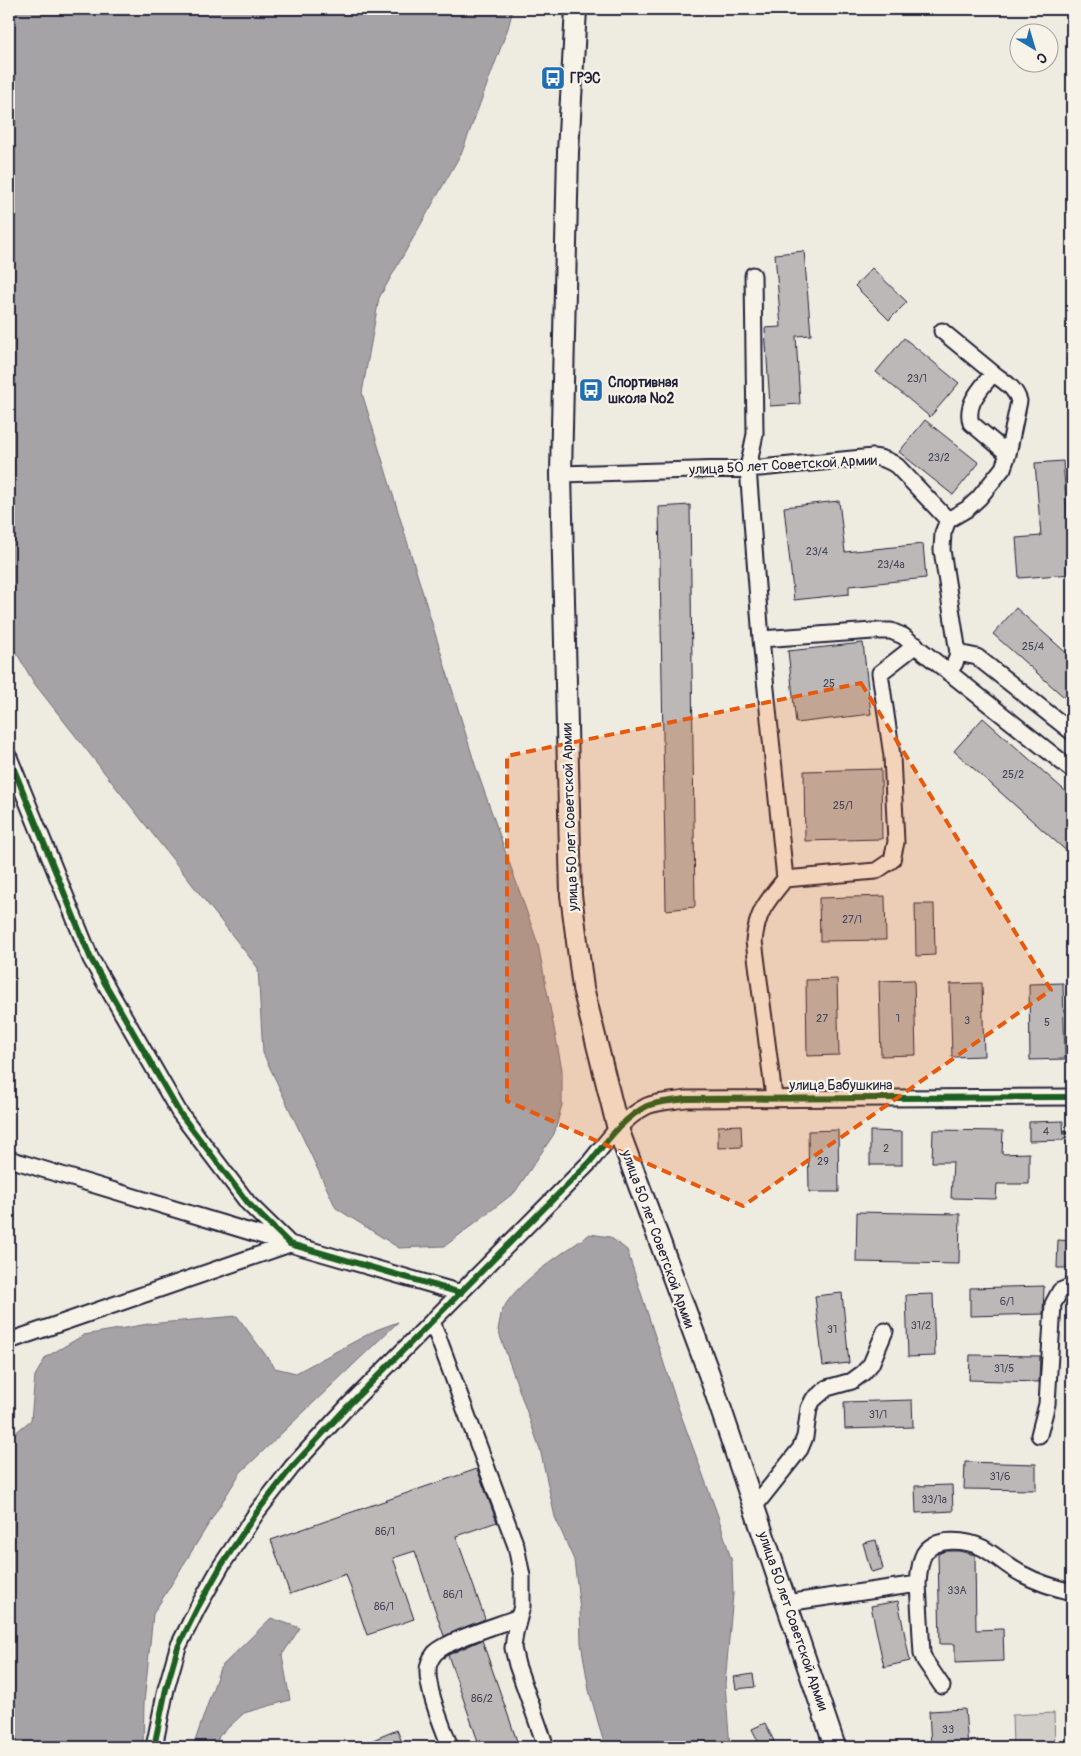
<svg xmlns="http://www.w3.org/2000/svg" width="1081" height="1756" font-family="Pangolin,sans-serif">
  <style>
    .green { fill: #d1cdc9; stroke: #7a7882 }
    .water { fill: #a6a3a6; stroke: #716f7b }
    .building { fill: #bbb8b7; stroke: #22223b }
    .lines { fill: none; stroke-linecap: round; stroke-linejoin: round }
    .minor-casing { stroke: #22223b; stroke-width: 19 }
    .major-casing { stroke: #22223b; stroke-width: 24 }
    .minor { stroke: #f7f3e8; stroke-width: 15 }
    .major { stroke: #f7f3e8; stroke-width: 20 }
    .cycleway-casing { stroke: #f7f3e8; stroke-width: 9 }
    .cycleway { stroke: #1b5e20; stroke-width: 6 }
    .marked { fill: #e8590c; fill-opacity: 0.2; stroke: #e8590c; stroke-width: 4; stroke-dasharray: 10 6; stroke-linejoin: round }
    .labels { text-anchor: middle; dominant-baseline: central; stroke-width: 4.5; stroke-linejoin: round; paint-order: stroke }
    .number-label { font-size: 11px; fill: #48485a }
    .poi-label { font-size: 14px; font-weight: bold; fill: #22223b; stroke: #f7f3e8; text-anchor: start }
    .street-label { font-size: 14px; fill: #22223b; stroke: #f7f3e8 }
  </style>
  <rect width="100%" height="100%" fill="#eeebe1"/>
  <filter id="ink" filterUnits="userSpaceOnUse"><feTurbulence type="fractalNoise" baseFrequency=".02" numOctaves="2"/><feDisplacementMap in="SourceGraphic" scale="10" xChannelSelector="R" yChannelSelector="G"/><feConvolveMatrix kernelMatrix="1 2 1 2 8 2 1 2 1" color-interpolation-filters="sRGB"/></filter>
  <g filter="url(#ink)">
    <path class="green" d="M1054,1713L1055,1747H1013L1012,1715Z"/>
    <path class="water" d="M9,9H513L508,28L462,152L379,298L362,393L476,768L538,944L562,1070V1105L554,1134L515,1192L445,1246L399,1248L336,1208L263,1053L258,968L34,683L9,640Z
      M590,1234L610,1237L627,1250L678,1407L718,1516L732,1562L733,1594L725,1684L730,1747H605L589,1690L581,1643L580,1609L574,1560L555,1517L540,1449L498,1330C499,1325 500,1319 501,1314C511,1285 565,1252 590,1234Z
      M237,1316L275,1368L296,1373L376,1330L398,1322L240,1473L153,1614L144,1703L143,1747H9V1438L31,1420L35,1376L46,1357L84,1335L148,1324Z
      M271,1618L300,1628L282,1655L290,1700L244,1713L219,1736L216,1747H193L220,1668Z"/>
    <path class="building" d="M804,251L811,335L796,336L800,404L770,406L765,328L781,327L775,254Z
      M872,268L907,302L889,320L855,286Z
      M904,338L959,383L930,417L876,372Z
      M925,420L979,463L953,495L899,452Z
      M1063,461L1072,574L1019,578L1016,538L1041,536L1035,463Z
      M839,501L845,552L923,544L926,578L849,586V594L794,600L784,507Z
      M690,505L695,907L666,910L659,507Z
      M1016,608L1072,658V704L993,634Z
      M863,643L871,714L796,723L788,651Z
      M983,718L1072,797V856L954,751Z
      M881,769L882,839L805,841L804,771Z
      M885,896L886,940L820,941L819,898Z
      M915,904H934L935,955L916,956Z
      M837,979L839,1055L807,1056L806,980Z
      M914,980L916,1055L881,1056L879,981Z
      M982,983L984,1056L952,1057L950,984Z
      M1063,983L1065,1059L1030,1060L1029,984Z
      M1063,1121L1064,1140L1029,1141V1122Z
      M741,1125L742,1147L718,1148V1126Z
      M838,1130L839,1192H809L808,1131Z
      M933,1130L1003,1131L1002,1154L1029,1153V1184H997L996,1199L951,1198L953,1162H932Z
      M870,1131L902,1132V1165H870Z
      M857,1212L960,1214L959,1264L856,1262Z
      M1058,1240L1072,1241V1268H1057Z
      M1044,1286L1043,1314L970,1316V1288Z
      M842,1293L849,1363L823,1366L815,1296Z
      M933,1294L935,1356L908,1357L906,1295Z
      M970,1355L1040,1356L1039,1382L969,1380Z
      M912,1400L913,1427L845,1429L844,1402Z
      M965,1462L1036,1464V1490L964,1489Z
      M477,1469L497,1522L456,1536L485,1619L444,1636L415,1551L393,1558L414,1619L367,1635L346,1574L290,1594L271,1540Z
      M952,1485L953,1511L916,1513L915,1486Z
      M876,1540L883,1569L871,1572L863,1543Z
      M945,1551H959L975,1555L976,1630L1003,1629L1004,1661L955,1663V1644H940L938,1554Z
      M898,1601L910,1661L884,1667L871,1606Z
      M482,1640L519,1747H480L448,1655Z
      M753,1674L755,1687L736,1689L734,1677Z
      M965,1709L968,1747H931L929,1711Z
      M765,1723L777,1747H761L752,1729Z
      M397,1730L404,1747H356Z"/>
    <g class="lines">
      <defs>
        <path id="minor" d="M753,275L755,434L748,468L761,639L785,879
          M942,331L993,373
          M561,474L760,468L873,457C883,458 889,460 897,466L948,520L967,509L979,498L1003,468L1008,454L1019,401C1015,387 1004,382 993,373C981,389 965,403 971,423L1008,454
          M948,520L943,533L942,550L958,653
          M761,639L873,631H891L903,636L1072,770
          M949,673L955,663L958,653L977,657L1072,732
          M9,757L91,959L179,1112L248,1203L290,1244
          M774,1097L754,941C757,912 767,901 785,879L876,871L892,860L896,842L892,756L880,673L916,645
          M9,1159L290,1244L461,1293
          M432,1321L516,1546L522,1576V1606L515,1633L513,1648L517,1665L546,1747
          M9,1341L290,1244
          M1039,1435L1047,1404L1053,1304L1060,1291L1072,1286
          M754,1507L800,1449L805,1437L809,1408L813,1400L827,1388L852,1381L863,1373L871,1364L885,1331
          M918,1584L922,1654L925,1661L942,1686
          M786,1603L918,1584C919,1575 919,1563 924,1554C935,1536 967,1540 983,1548C997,1556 1008,1567 1022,1574C1037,1582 1055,1588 1072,1592
          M154,1747L166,1689L178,1647L198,1607L221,1566L257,1512L292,1467L348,1406L590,1162C606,1142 623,1118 647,1106C659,1101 674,1101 686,1099L1072,1097
          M450,1747C443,1727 427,1691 428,1670C428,1664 431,1658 435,1653C450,1639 499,1625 519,1617"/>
        <path id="major" d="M576,9L568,152L561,474L571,895L583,988L618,1129L709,1374L835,1747"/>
      </defs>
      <use href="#minor" class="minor-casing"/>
      <use href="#major" class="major-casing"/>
      <use href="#minor" class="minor"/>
      <use href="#major" class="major"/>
      <defs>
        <path id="cycleway" d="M9,757L91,959L179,1112L248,1203L290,1244L461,1293
          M154,1747L166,1689L178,1647L198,1607L221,1566L257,1512L292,1467L348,1406L590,1162C606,1142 623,1118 647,1106C659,1101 674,1101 686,1099L1072,1097"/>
      </defs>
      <use href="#cycleway" class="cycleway-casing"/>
      <use href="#cycleway" class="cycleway"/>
    </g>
  </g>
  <path class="marked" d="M861,683L1051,990L743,1206L507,1101V756Z"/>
  <defs>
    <symbol id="bus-square" viewBox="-11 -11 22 22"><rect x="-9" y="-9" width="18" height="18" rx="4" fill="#1f6fb2" stroke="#f7f3e8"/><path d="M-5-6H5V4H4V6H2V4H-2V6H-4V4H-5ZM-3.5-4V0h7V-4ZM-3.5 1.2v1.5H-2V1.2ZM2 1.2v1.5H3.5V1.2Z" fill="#fff"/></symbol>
  </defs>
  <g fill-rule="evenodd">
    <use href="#bus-square" x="539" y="64" width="28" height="28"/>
    <use href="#bus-square" x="577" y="376" width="28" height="28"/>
  </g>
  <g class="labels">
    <g class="number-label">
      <text x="917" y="378">23/1</text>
      <text x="939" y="457">23/2</text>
      <text x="817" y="551">23/4</text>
      <text x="891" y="564">23/4а</text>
      <text x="1033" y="646">25/4</text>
      <text x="829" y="683">25</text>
      <text x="1013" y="774">25/2</text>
      <text x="843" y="805">25/1</text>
      <text x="852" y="919">27/1</text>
      <text x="822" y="1018">27</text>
      <text x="898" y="1018">1</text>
      <text x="967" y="1020">3</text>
      <text x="1047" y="1022">5</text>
      <text x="1046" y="1131">4</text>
      <text x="886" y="1148">2</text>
      <text x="823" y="1161">29</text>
      <text x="1007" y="1301">6/1</text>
      <text x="921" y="1325">31/2</text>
      <text x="832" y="1329">31</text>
      <text x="1004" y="1368">31/5</text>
      <text x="878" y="1414">31/1</text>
      <text x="1000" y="1476">31/6</text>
      <text x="934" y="1499">33/1а</text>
      <text x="385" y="1531">86/1</text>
      <text x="957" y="1590">33А</text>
      <text x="453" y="1594">86/1</text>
      <text x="384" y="1606">86/1</text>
      <text x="482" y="1698">86/2</text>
      <text x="948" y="1729">33</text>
    </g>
    <g class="poi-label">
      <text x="570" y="78">ГРЭС</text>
      <text x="608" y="382">Спортивная<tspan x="608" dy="16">школа №2</tspan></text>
    </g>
    <g class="street-label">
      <text transform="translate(783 465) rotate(-3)">улица 50 лет Советской Армии</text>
      <text transform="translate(570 817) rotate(-92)">улица 50 лет Советской Армии</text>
      <text x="841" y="1085">улица Бабушкина</text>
      <text transform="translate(658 1239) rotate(70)">улица 50 лет Советской Армии</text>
      <text transform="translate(793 1621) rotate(71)">улица 50 лет Советской Армии</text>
    </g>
  </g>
  <rect width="1081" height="1756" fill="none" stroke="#f7f3e8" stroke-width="30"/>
  <rect x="15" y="15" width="1051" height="1726" fill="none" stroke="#22223b" stroke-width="2" filter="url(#ink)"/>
  <g transform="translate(1034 48) rotate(142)"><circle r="24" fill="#f7f3e8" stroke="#a29fa3"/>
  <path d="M0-4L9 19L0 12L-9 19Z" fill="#1f6fb2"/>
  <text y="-8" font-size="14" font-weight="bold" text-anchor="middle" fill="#22223b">С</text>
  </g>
</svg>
